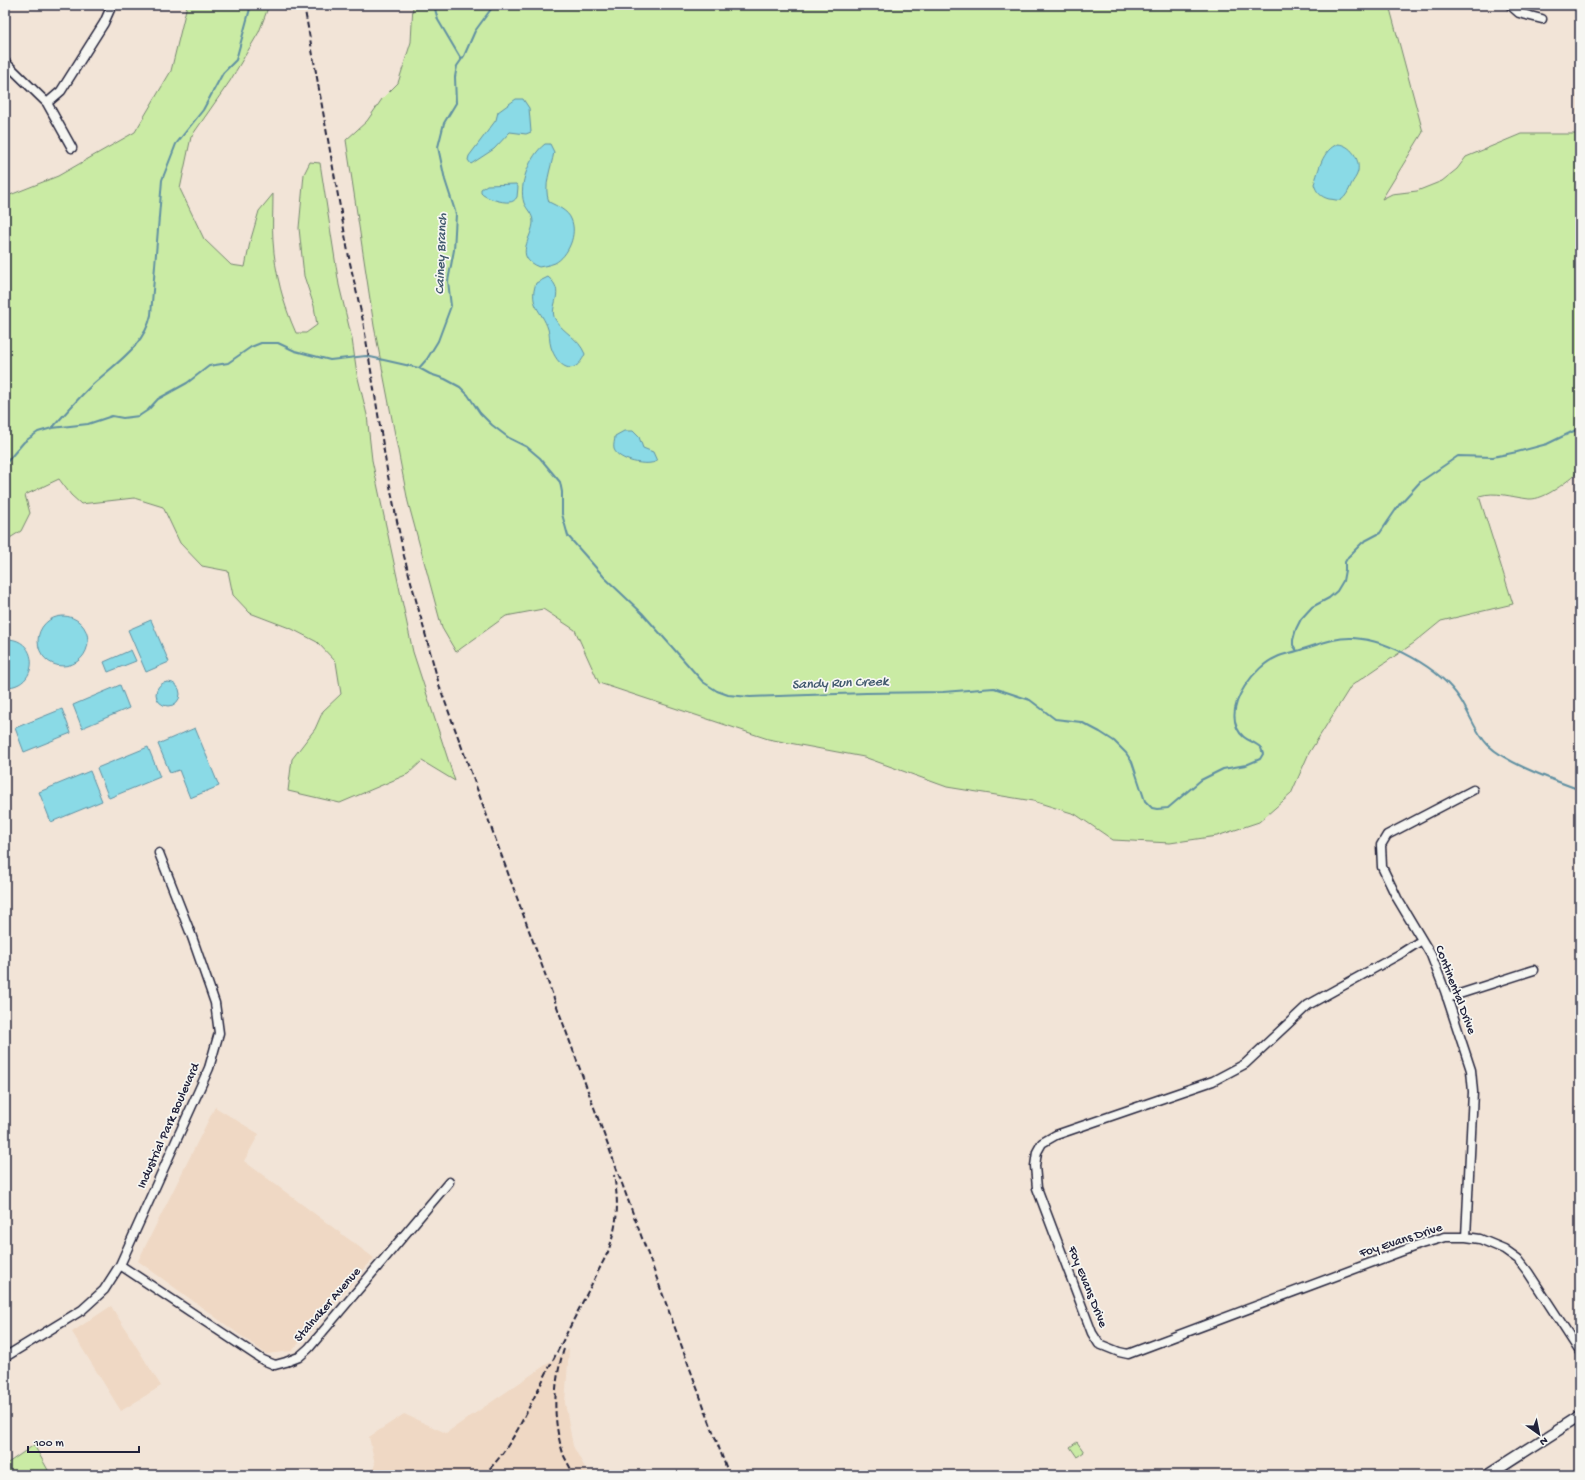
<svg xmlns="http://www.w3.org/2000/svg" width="1585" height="1480" font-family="'Gochi Hand',sans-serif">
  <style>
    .built { fill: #efd8c4 }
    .green { fill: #caeba4; stroke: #768670 }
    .water { fill: #8adae6; stroke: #6090a2 }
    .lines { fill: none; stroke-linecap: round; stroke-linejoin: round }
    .stream { stroke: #6090a2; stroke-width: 2 }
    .minor-casing { stroke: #22223b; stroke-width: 11 }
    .tertiary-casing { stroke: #22223b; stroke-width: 13 }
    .minor { stroke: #f6f6f2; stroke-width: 8 }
    .tertiary { stroke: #f6f6f2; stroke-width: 10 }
    .rail { stroke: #22223b; stroke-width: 2; stroke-dasharray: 6 3; stroke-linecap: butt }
    .labels { text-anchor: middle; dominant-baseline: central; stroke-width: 3.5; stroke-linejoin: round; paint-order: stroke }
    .street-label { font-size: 13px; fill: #22223b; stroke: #f6f6f2 }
    .water-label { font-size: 14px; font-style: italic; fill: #41596e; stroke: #f6f6f2 }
  </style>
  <rect width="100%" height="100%" fill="#f2e4d7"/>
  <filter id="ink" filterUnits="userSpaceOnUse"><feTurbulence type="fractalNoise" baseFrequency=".025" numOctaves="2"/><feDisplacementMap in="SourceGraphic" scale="8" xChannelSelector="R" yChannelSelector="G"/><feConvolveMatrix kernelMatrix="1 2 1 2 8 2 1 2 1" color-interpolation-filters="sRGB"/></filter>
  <g filter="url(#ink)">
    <path class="built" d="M215,1107L259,1134L244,1161L374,1258L292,1351L266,1354L138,1261Z
      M111,1306L161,1386L121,1411L72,1332Z
      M569,1349L565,1403L573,1446L589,1475H371L375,1464L369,1437L404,1414L446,1433Z"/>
    <path class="green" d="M187,5H269L259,32L230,81L191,137L180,189L204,239L231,265L245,267L250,242L259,211L273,194C273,210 272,226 273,241C275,273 283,304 296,333H306L317,325L314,306L304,276L299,228L304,174L310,162L320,163L339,285L352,339L357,374L367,415L372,460L413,652L455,781L422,761L408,774L340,803L288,791L292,759L315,729L323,711L341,694L336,662L317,642L292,629L250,613L233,595L228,571L202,566L180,543L163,507L134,498L81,504L71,495L59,479L25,495L30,513L21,531L5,541V197L58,176L135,132L171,71Z
      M413,5H727L728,6L732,5H1389L1423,132L1382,199L1392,194L1417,191L1442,181L1457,169L1466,157L1521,134H1580V470C1568,481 1545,500 1529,499C1511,497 1496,491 1479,496L1513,604L1441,621L1414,643L1351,686L1309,753L1291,794L1259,822L1217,836L1170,843L1113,840L1075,814L1033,801L947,787L864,757L768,739L599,683L575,630L543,609L506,616L456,652L442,628L408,502L374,326L346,140L367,121L382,99L398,83L411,42Z
      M1077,1442L1084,1452L1077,1457L1070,1447Z
      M34,1445L48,1470V1475H5V1465Z"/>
    <path class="water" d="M516,99H523L529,108L531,132L526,134L510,132L494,149L471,164L468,160L469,156L496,120L498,112Z
      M545,144H550L554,152C551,169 543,186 549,202C557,206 568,211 571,219C578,234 568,256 555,263C550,265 544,266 539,267C512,257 533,237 533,222C533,214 527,210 524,203C518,185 530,155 545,144Z
      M1338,144C1351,145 1360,159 1358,171C1357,177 1353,180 1351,185C1349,190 1346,197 1341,200C1337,201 1333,199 1329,199C1321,197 1316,192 1314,184C1319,170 1322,150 1338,144Z
      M516,184L518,187L517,197C515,200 513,202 509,202C503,203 484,198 481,193V189L487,185Z
      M548,277C567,292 548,306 555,319C563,333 578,337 585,354C574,379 557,366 551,347C549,341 550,334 548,329C542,310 528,306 536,283Z
      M624,431H633L639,437L643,448L653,452L657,461C648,467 618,461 614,449C613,445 615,440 615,436Z
      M38 641a25 25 0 1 1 50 0a25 25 0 1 1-50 0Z
      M151,620L169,662L146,672L128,630Z
      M5,639C40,637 40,688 5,687Z
      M131,650L136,661L108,672L104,662Z
      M156 694a12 12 0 1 1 24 0a12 12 0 1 1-24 0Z
      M120,685L129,708L82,728L73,705Z
      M62,709L71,733L24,752L15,728Z
      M195,728L219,786L190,798L179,770L170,773L158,744Z
      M148,747L160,777L109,798L97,768Z
      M90,771L102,801L51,822L39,792Z"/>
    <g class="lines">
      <path class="stream" d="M434,5L438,20L461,59
        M419,368L427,359L438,341L451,306L448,281L454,250L456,214L445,180L438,147L444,123L456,103L455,77L457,66L464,56L475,31L494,5
        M53,427C64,415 76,401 88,389C111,366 144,348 151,315L162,180L176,144L203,110L223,73L236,60L251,5
        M5,464L24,442L38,432L52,428L88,424L112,416L123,418L139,416L148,410L158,399L187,383L209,366L228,363L251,347L261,343H278L295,351L330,360L366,356L419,368L430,374L445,379L460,387L468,395L480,413L492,425L509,438L527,447L540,458L560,482L562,492V514L568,536L605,578L642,613L703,682L717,691L728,695L750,697L866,693L943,692L994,688L1030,700L1055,719L1081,722L1100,732L1114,741L1126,753L1132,762L1145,801L1152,808L1157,809L1168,808L1201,780L1223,769L1246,765L1260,759L1263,754L1261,748C1253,740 1243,741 1237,728C1226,703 1255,666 1277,657C1283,654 1291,653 1297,651C1315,646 1333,637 1353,638C1389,640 1440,668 1460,699C1470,714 1475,732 1488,745C1507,764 1554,780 1580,790
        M1297,651L1293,645V640L1296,629L1301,619L1312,607L1329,598L1337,591L1343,581L1345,570V562L1348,557L1363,542L1380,533L1399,505L1420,482L1458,456L1493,457L1517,452L1547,444L1580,428"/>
      <defs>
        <path id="minor" d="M1510,5L1519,13L1542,19
          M5,62L47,103L72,148
          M47,103L61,91L104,23L112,5
          M1422,940L1400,954L1308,1005L1245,1064L1213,1081L1056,1135L1042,1143L1037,1152L1035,1166L1037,1188L1092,1333L1099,1344L1119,1352L1128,1354L1421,1244L1445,1237H1466L1480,1239L1504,1249L1518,1259L1528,1272L1580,1352
          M1447,998L1534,970
          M1466,1237L1473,1092L1471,1070L1445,991L1431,955L1397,898L1382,867L1381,845L1387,835L1473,790
          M120,1265L263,1360L275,1365L286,1362L299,1357L309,1348L449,1182
          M5,1357L82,1310L104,1290L120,1265L209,1068L219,1033L215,1003L192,937L159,853"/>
        <path id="tertiary" d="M1488,1475L1580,1416"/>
      </defs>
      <use href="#minor" class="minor-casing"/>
      <use href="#tertiary" class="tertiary-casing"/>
      <use href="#minor" class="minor"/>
      <use href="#tertiary" class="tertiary"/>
      <path class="rail" d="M304,5L350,263L363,321L388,476L404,556L440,688L729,1475
        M564,1349C553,1383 552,1422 564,1456C567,1462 571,1469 574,1475
        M483,1475C498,1462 508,1446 518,1429L608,1252C618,1222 619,1205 614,1175"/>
    </g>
  </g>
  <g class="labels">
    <g class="street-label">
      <text transform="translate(1455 990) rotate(69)">Continental Drive</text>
      <text transform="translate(169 1126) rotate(-66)">Industrial Park Boulevard</text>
      <text transform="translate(1401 1241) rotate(-18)">Foy Evans Drive</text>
      <text transform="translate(1087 1287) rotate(68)">Foy Evans Drive</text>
      <text transform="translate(328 1305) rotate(-49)">Stalnaker Avenue</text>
    </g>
    <g class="water-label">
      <text transform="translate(442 254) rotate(-88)">Cainey Branch</text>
      <text transform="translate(840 684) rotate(-2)">Sandy Run Creek</text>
    </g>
  </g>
  <rect width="1585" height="1480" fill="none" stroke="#f6f6f2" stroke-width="20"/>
  <rect x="10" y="10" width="1565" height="1460" fill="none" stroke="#22223b" stroke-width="1.5" filter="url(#ink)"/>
  <g transform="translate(1539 1434) rotate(147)" stroke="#f6f6f2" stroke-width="3" paint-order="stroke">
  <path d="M0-3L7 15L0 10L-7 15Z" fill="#22223b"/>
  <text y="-6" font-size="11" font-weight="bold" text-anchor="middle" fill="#22223b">N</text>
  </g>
  <path d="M28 1446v6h111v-6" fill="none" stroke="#22223b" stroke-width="2"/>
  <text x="34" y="1446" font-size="12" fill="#22223b" stroke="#f6f6f2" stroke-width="3" paint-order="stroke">100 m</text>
</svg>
